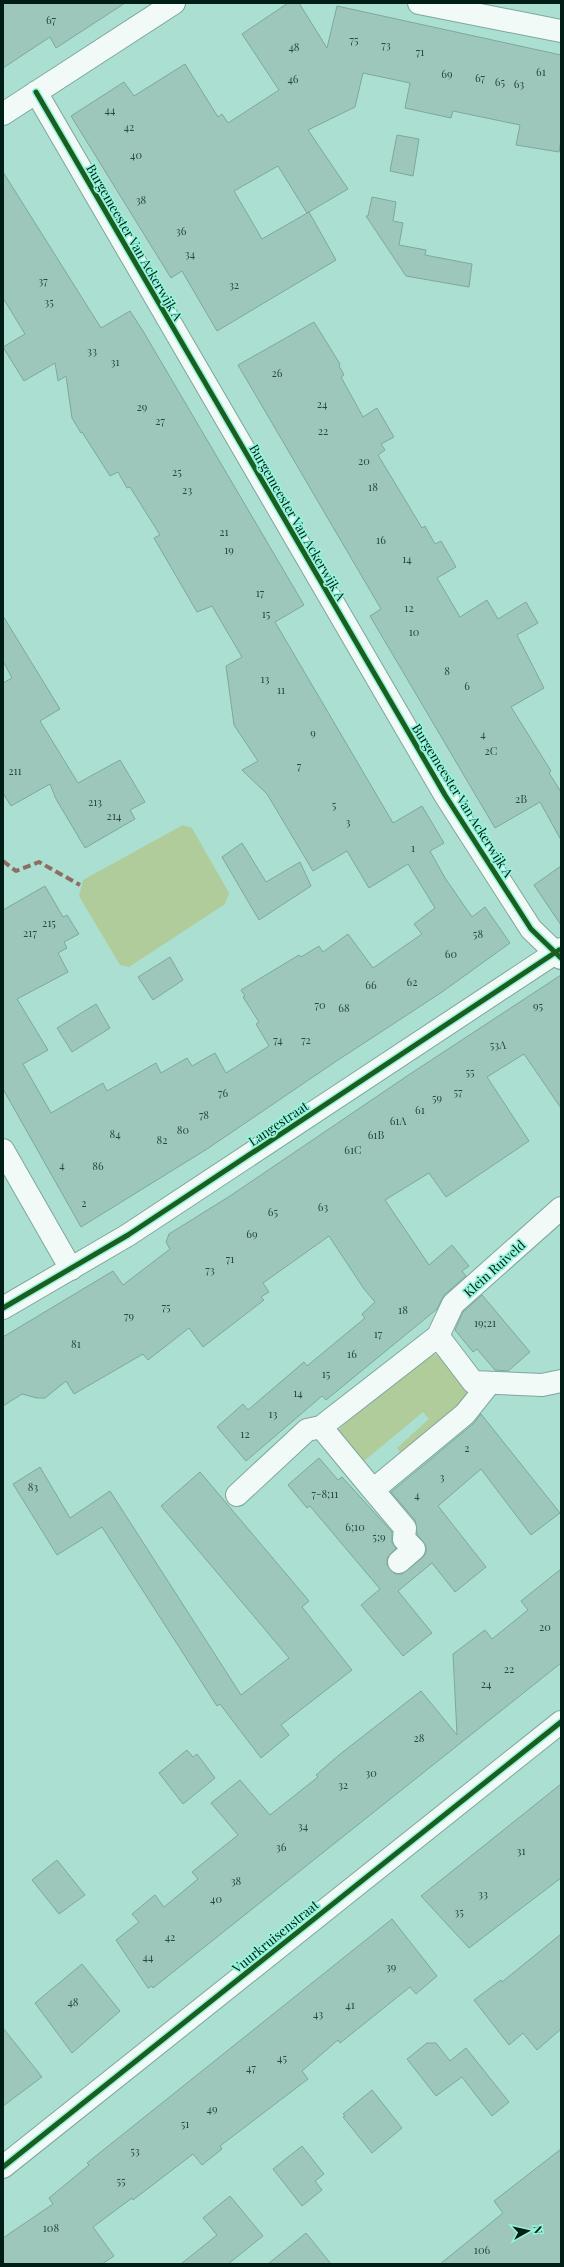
<svg xmlns="http://www.w3.org/2000/svg" width="564" height="2267" font-family="'Playfair Display',serif">
  <style>
    .green { fill: #afcc9a }
    .building { fill: #9ec7bc; stroke: #7da89d }
    .lines { fill: none; stroke-linecap: round; stroke-linejoin: round }
    .minor-casing { stroke: #7da79d; stroke-width: 24 }
    .tertiary-casing { stroke: #7da79d; stroke-width: 24 }
    .minor { stroke: #f2faf8; stroke-width: 22 }
    .tertiary { stroke: #f2faf8; stroke-width: 22 }
    .quiet { stroke: #8d6e63; stroke-width: 4; stroke-dasharray: 8 4; stroke-linecap: butt }
    .cycleway-casing { stroke: #95f5db; stroke-width: 8 }
    .cycleway { stroke: #1b5e20; stroke-width: 5 }
    .labels { text-anchor: middle; dominant-baseline: central; stroke-width: 3.5; stroke-linejoin: round; paint-order: stroke }
    .number-label { font-size: 11px; fill: #284840 }
    .street-label { font-size: 13px; fill: #001d16; stroke: #95f5db }
  </style>
  <rect width="100%" height="100%" fill="#abdfd1"/>
  <path class="green" d="M183,825L192,828L229,893L225,904L129,967L120,965L79,896L83,880Z
    M435,1354L441,1358L470,1395L402,1455L397,1448L429,1419L423,1412L364,1461L338,1430L424,1356Z"/>
  <path class="building" d="M3,3H125L56,48L50,37L3,68Z
    M288,3H299L327,48L337,6L561,55V140L559,152L516,145L520,125L453,111L451,118L405,108L410,83L363,73L355,107L308,130L348,189L307,213L278,166L234,191L262,239L309,212L336,260L217,331L182,271L171,278L71,116L124,82L134,96L185,64L218,117L222,114L228,123L279,90L242,34Z
    M397,135L419,139L413,176L390,171Z
    M3,172L101,328L130,311L143,331L304,605L275,622L393,823L422,806L444,843L430,851L445,878L472,917L485,907L510,943L442,992L335,1062L207,1149L81,1227L3,1089V910L45,886L63,917L67,915L79,934L64,942L67,948L58,953L68,972L17,999L48,1050L23,1064L51,1113L103,1083L107,1091L156,1063L161,1073L187,1058L192,1066L215,1053L226,1073L269,1046L256,1024L259,1022L243,997L245,996L241,990L299,955L301,957L319,946L323,952L348,934L373,968L422,934L414,924L435,908L408,864L369,888L347,851L313,871L267,794L242,770L258,761L234,725L226,666L242,657L212,606L197,612L154,538L160,535L130,487L127,488L118,472L110,476L82,432L81,433L72,418L66,376L58,381L55,363L24,381L3,347L25,334L3,298Z
    M372,197L396,202L393,221L403,223L399,245L426,250L425,255L472,264L469,287L406,276L366,216H368Z
    M314,322L340,364L339,366L344,375L341,377L363,417L377,408L394,437L381,444L385,450L378,455L422,528L425,526L435,544L441,541L456,567L437,578L460,617L487,600L498,619L526,602L538,623L517,635L544,688L511,707L551,771L549,773L561,792V840L540,802L495,828L370,616L381,609L238,365Z
    M3,616L60,709L40,721L78,783L120,760L145,802L130,810L135,819L85,848L56,799L50,784L11,806L3,793V683L12,678L3,661Z
    M242,843L266,882L300,862L311,886L259,920L222,857Z
    M561,866V925L534,885Z
    M170,957L183,980L153,1000L138,977Z
    M561,975V1108L524,1054L487,1077L529,1141L446,1197L429,1173L385,1200L429,1265L452,1245L469,1266L462,1271L466,1276L444,1295L437,1309L326,1400L322,1396L246,1461L217,1427L243,1404L248,1410L304,1362L307,1366L365,1318L362,1314L375,1302L364,1289L329,1236L263,1283L269,1292L261,1297L264,1300L203,1347L189,1328L148,1360L143,1354L74,1394L66,1381L45,1398H37L22,1394L3,1406V1337L113,1271L123,1285L170,1249L166,1242L169,1234L230,1196L410,1074Z
    M96,1004L110,1028L72,1052L57,1028Z
    M482,1295L530,1352L508,1371L495,1370L477,1349L473,1352L455,1330L463,1312Z
    M481,1414L560,1513L531,1535L481,1469L438,1506L486,1567L455,1592L432,1563L398,1591L432,1633L403,1656L361,1605L380,1589L310,1506L307,1508L288,1485L319,1458L338,1480L342,1477L392,1532V1543L396,1548L387,1558V1565L395,1574H402L422,1558L426,1553V1546L417,1534L415,1520L391,1492L473,1424Z
    M40,1467L70,1518L110,1491L241,1695L289,1658L161,1506L200,1472L309,1601L302,1607L352,1670L281,1725L289,1735L261,1758L220,1704L217,1706L102,1527L57,1555L13,1484Z
    M561,1569V1663L153,1988L152,1986L148,1988L116,1940L139,1922L132,1914L155,1895L164,1907L198,1879L192,1872L238,1835L211,1803L240,1780L270,1815L318,1777L316,1775L339,1755L421,1691L457,1735L453,1654L485,1630L492,1639L528,1610L521,1601Z
    M187,1750L193,1757L197,1754L215,1778L183,1804L159,1773Z
    M561,1784V1878L469,1948L421,1896Z
    M57,1860L85,1895L59,1914L32,1880Z
    M392,1919L437,1976L416,1994L410,1987L340,2043L338,2040L302,2071L308,2079L220,2146L222,2149L202,2165L193,2154L133,2200L132,2198L93,2227L114,2256L102,2264H3V2238L53,2204L49,2198L89,2165L87,2163Z
    M561,1934V2029L537,2050L523,2033L509,2045L474,2000L501,1980L502,1982Z
    M82,1964L120,2011L72,2053L35,2003Z
    M3,2028L42,2077L3,2106Z
    M427,2043H436L450,2061L466,2048L509,2102L492,2116L462,2077L436,2096L407,2059Z
    M372,2090L402,2128L372,2153L343,2117L345,2116L343,2114Z
    M302,2146L324,2174L315,2181L322,2190L302,2206L273,2169Z
    M561,2149V2264H440L503,2213L494,2201Z
    M230,2196L263,2236L228,2264H181L217,2235L203,2218Z
    M306,2233L331,2264H268Z"/>
  <g class="lines">
    <defs>
      <path id="minor" d="M419,3L561,31
        M36,92L445,795L531,929L561,958
        M3,114L174,3
        M3,1150L71,1269
        M561,1208L453,1304L438,1336L473,1382L542,1385L561,1381
        M321,1427L373,1490L465,1414L489,1384
        M373,1490L405,1528L404,1539L414,1549L399,1562
        M237,1495L307,1430L321,1427L438,1336
        M3,2167L561,1722"/>
      <path id="tertiary" d="M3,1308L128,1235L561,949"/>
    </defs>
    <use href="#minor" class="minor-casing"/>
    <use href="#tertiary" class="tertiary-casing"/>
    <use href="#minor" class="minor"/>
    <use href="#tertiary" class="tertiary"/>
    <path class="quiet" d="M3,861L16,871L39,862L80,885"/>
    <defs>
      <path id="cycleway" d="M36,92L445,795L531,929L561,958
        M3,1308L128,1235L559,950
        M3,2167L561,1722"/>
    </defs>
    <use href="#cycleway" class="cycleway-casing"/>
    <use href="#cycleway" class="cycleway"/>
  </g>
  <g class="labels">
    <g class="number-label">
      <text x="51" y="19">67</text>
      <text x="354" y="39">75</text>
      <text x="386" y="44">73</text>
      <text x="294" y="46">48</text>
      <text x="420" y="51">71</text>
      <text x="541" y="71">61</text>
      <text x="447" y="73">69</text>
      <text x="480" y="77">67</text>
      <text x="293" y="78">46</text>
      <text x="500" y="81">65</text>
      <text x="519" y="83">63</text>
      <text x="110" y="109">44</text>
      <text x="129" y="126">42</text>
      <text x="136" y="154">40</text>
      <text x="141" y="199">38</text>
      <text x="181" y="230">36</text>
      <text x="190" y="253">34</text>
      <text x="43" y="280">37</text>
      <text x="234" y="284">32</text>
      <text x="49" y="301">35</text>
      <text x="92" y="350">33</text>
      <text x="115" y="361">31</text>
      <text x="277" y="372">26</text>
      <text x="322" y="403">24</text>
      <text x="142" y="406">29</text>
      <text x="160" y="420">27</text>
      <text x="323" y="430">22</text>
      <text x="364" y="460">20</text>
      <text x="177" y="471">25</text>
      <text x="373" y="486">18</text>
      <text x="187" y="489">23</text>
      <text x="224" y="531">21</text>
      <text x="381" y="539">16</text>
      <text x="229" y="549">19</text>
      <text x="407" y="558">14</text>
      <text x="260" y="592">17</text>
      <text x="409" y="607">12</text>
      <text x="266" y="613">15</text>
      <text x="414" y="631">10</text>
      <text x="447" y="670">8</text>
      <text x="265" y="678">13</text>
      <text x="467" y="685">6</text>
      <text x="281" y="689">11</text>
      <text x="313" y="732">9</text>
      <text x="483" y="733">4</text>
      <text x="491" y="750">2C</text>
      <text x="299" y="765">7</text>
      <text x="15" y="770">211</text>
      <text x="521" y="798">2B</text>
      <text x="95" y="801">213</text>
      <text x="334" y="804">5</text>
      <text x="114" y="815">214</text>
      <text x="348" y="821">3</text>
      <text x="413" y="847">1</text>
      <text x="49" y="922">215</text>
      <text x="30" y="932">217</text>
      <text x="478" y="933">58</text>
      <text x="451" y="953">60</text>
      <text x="412" y="981">62</text>
      <text x="371" y="984">66</text>
      <text x="320" y="1004">70</text>
      <text x="538" y="1005">95</text>
      <text x="344" y="1007">68</text>
      <text x="278" y="1039">74</text>
      <text x="306" y="1039">72</text>
      <text x="498" y="1044">53A</text>
      <text x="470" y="1071">55</text>
      <text x="458" y="1091">57</text>
      <text x="223" y="1092">76</text>
      <text x="437" y="1097">59</text>
      <text x="420" y="1109">61</text>
      <text x="204" y="1114">78</text>
      <text x="398" y="1120">61A</text>
      <text x="183" y="1129">80</text>
      <text x="115" y="1133">84</text>
      <text x="376" y="1134">61B</text>
      <text x="162" y="1139">82</text>
      <text x="353" y="1149">61C</text>
      <text x="62" y="1164">4</text>
      <text x="98" y="1165">86</text>
      <text x="84" y="1202">2</text>
      <text x="323" y="1206">63</text>
      <text x="273" y="1211">65</text>
      <text x="252" y="1233">69</text>
      <text x="230" y="1258">71</text>
      <text x="210" y="1269">73</text>
      <text x="166" y="1306">75</text>
      <text x="403" y="1309">18</text>
      <text x="129" y="1315">79</text>
      <text x="485" y="1322">19;21</text>
      <text x="378" y="1333">17</text>
      <text x="76" y="1343">81</text>
      <text x="352" y="1353">16</text>
      <text x="326" y="1373">15</text>
      <text x="298" y="1392">14</text>
      <text x="273" y="1413">13</text>
      <text x="245" y="1433">12</text>
      <text x="467" y="1447">2</text>
      <text x="442" y="1476">3</text>
      <text x="33" y="1486">83</text>
      <text x="325" y="1493">7-8;11</text>
      <text x="417" y="1494">4</text>
      <text x="355" y="1526">6;10</text>
      <text x="379" y="1536">5;9</text>
      <text x="545" y="1626">20</text>
      <text x="509" y="1668">22</text>
      <text x="486" y="1683">24</text>
      <text x="419" y="1737">28</text>
      <text x="371" y="1772">30</text>
      <text x="343" y="1784">32</text>
      <text x="303" y="1825">34</text>
      <text x="281" y="1846">36</text>
      <text x="521" y="1850">31</text>
      <text x="236" y="1880">38</text>
      <text x="483" y="1893">33</text>
      <text x="216" y="1898">40</text>
      <text x="459" y="1911">35</text>
      <text x="170" y="1936">42</text>
      <text x="148" y="1956">44</text>
      <text x="391" y="1966">39</text>
      <text x="73" y="2001">48</text>
      <text x="350" y="2004">41</text>
      <text x="318" y="2013">43</text>
      <text x="282" y="2057">45</text>
      <text x="251" y="2067">47</text>
      <text x="212" y="2108">49</text>
      <text x="185" y="2123">51</text>
      <text x="135" y="2150">53</text>
      <text x="121" y="2180">55</text>
      <text x="51" y="2227">108</text>
      <text x="482" y="2249">106</text>
    </g>
    <g class="street-label">
      <text transform="translate(135 242) rotate(60)">Burgemeester Van Ackerwijk A</text>
      <text transform="translate(298 522) rotate(60)">Burgemeester Van Ackerwijk A</text>
      <text transform="translate(463 800) rotate(58)">Burgemeester Van Ackerwijk A</text>
      <text transform="translate(278 1123) rotate(-34)">Langestraat</text>
      <text transform="translate(494 1268) rotate(-42)">Klein Ruiveld</text>
      <text transform="translate(275 1936) rotate(-39)">Vuurkruisenstraat</text>
    </g>
  </g>
  <rect width="564" height="2267" fill="none" stroke="#001d16" stroke-width="8"/>
  <g transform="translate(528 2231) rotate(82)" stroke="#95f5db" stroke-width="3" paint-order="stroke">
  <path d="M0-3L7 15L0 10L-7 15Z" fill="#001d16"/>
  <text y="-6" font-size="11" font-weight="bold" text-anchor="middle" fill="#001d16">N</text>
  </g>
</svg>
